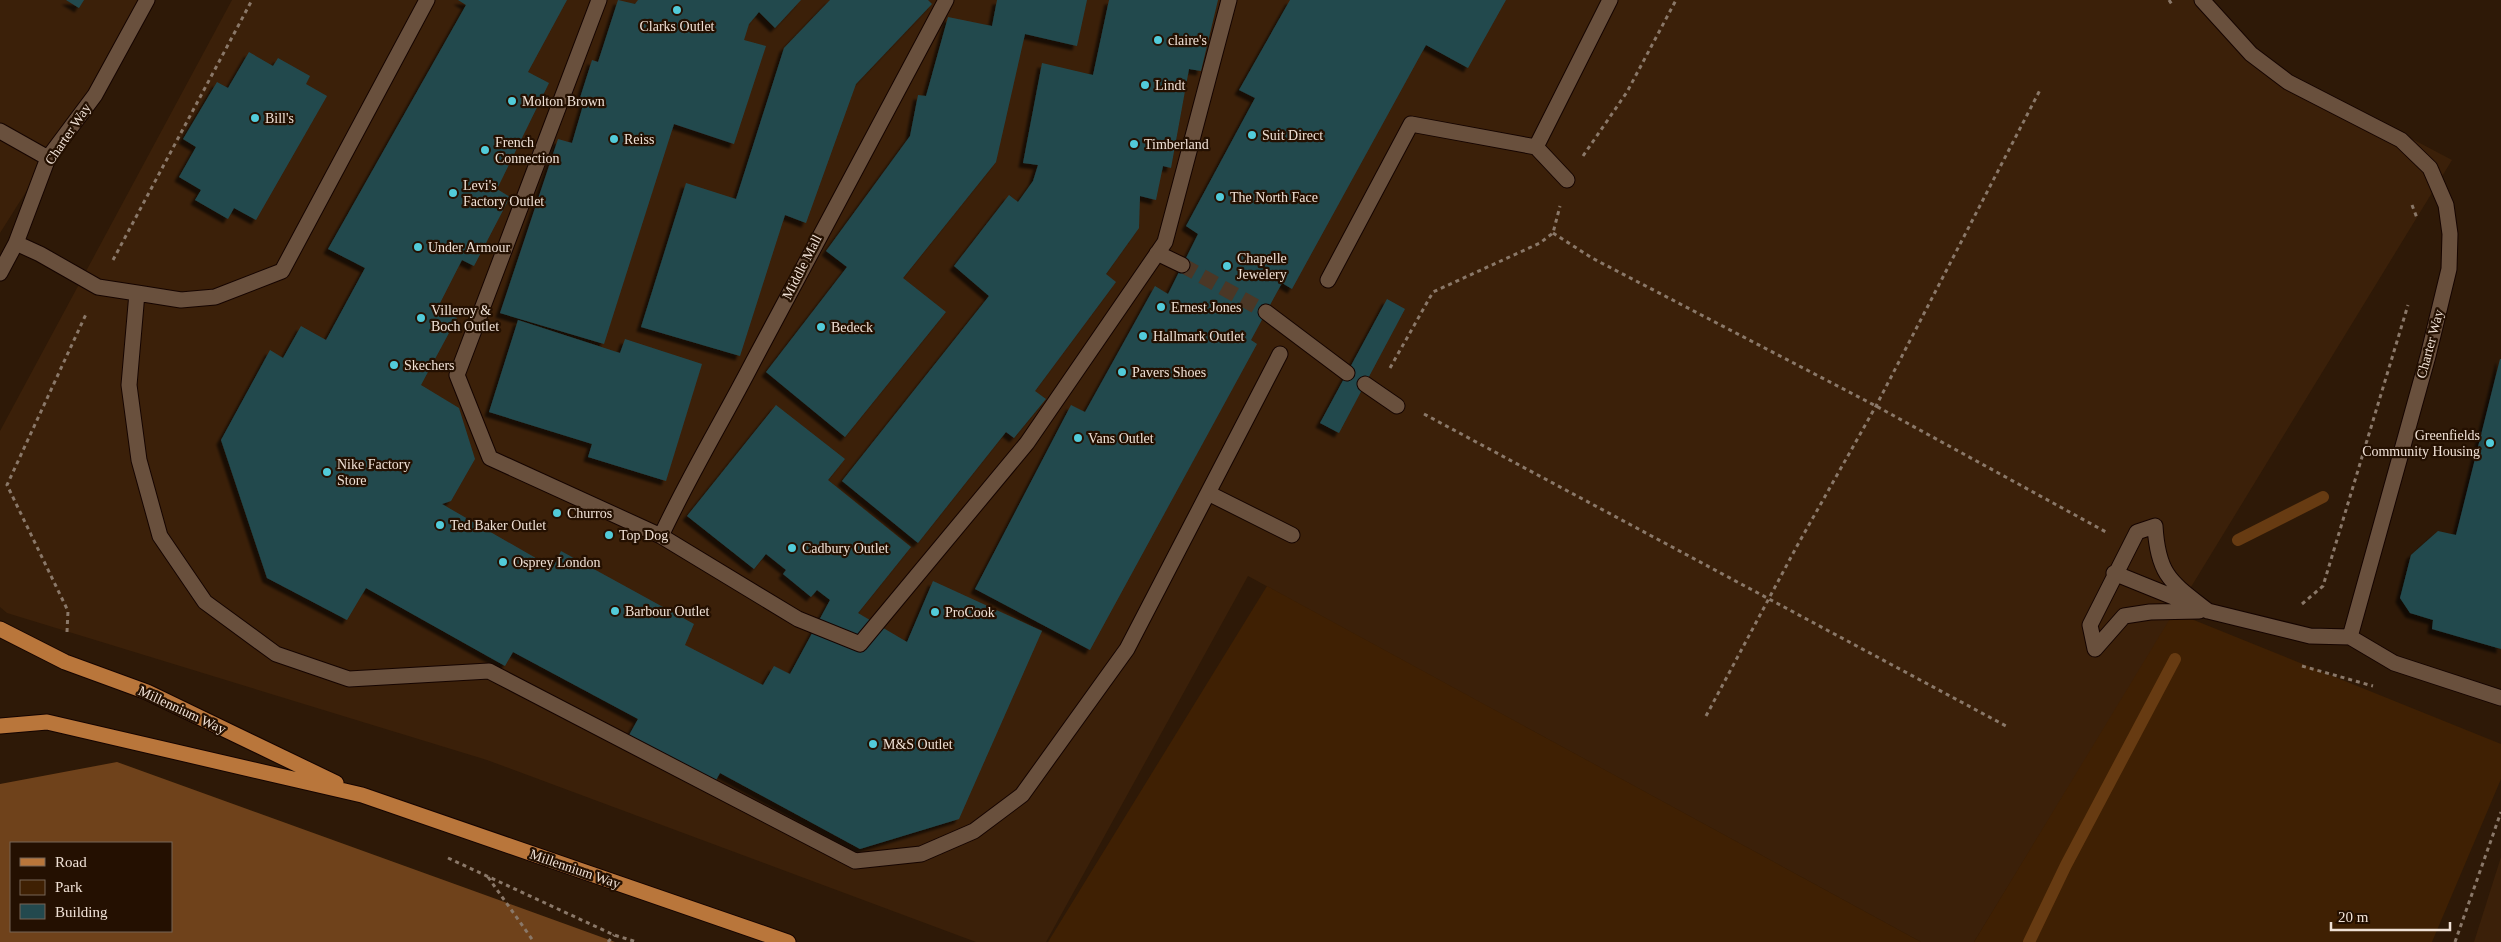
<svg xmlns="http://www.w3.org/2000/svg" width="2501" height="942" font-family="'Times New Roman',serif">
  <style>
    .built { fill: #3b2009 }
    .green { fill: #3f2003 }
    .forest { fill: #6f421b; fill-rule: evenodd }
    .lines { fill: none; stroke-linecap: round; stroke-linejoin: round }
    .stream { stroke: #673b12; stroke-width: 12 }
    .building { fill: #23494e; filter: url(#shadow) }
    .minor-tunnel { stroke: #4b3726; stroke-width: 15; stroke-dasharray: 15 8; stroke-linecap: butt }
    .minor-casing { stroke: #150400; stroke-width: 17 }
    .major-casing { stroke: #150400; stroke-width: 17 }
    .path { stroke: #8a7869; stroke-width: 3; stroke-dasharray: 4 4; stroke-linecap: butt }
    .minor { stroke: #69503d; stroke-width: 15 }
    .major { stroke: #b9763b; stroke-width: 15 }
    .poi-dot { fill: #52cbd9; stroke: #241001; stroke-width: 2 }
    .labels { text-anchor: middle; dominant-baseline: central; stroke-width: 4.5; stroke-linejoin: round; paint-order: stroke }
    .poi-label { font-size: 14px; fill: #f0e1d6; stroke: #241001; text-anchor: start }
    .street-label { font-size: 14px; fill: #f0e1d6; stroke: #241001 }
  </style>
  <defs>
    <filter id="shadow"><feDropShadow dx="-4.5" dy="4.5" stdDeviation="1" flood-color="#0009"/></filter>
  </defs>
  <rect width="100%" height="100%" fill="#2e1907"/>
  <path class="built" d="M0,0H147L0,233Z
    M232,0H2196L2251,54L2452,160L1974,942H1921L1248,576L1046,942H976L487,760L7,613L0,607V431Z
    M2501,857V942H2474Z"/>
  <path class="green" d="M1267,586L1921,942H1048Z
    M2174,612L2501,744V779L2432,942H1974Z"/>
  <path class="forest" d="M117,762L615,942H0V784ZM11,843H171V931H11Z"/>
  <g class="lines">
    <path class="stream" d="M2238,540L2323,497
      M2029,942L2066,865L2175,659"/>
  </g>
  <path class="building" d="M66,0H84L79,8Z
    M458,0H567L528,72L549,83L497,189L510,197L474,266L462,260L438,307L457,318L421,385L459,408L475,459L451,501L442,504L553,568L561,551L694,624L685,645L763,685L774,666L790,674L830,600L817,590L811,597L783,574L786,570L766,554L754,569L687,516L776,405L845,459L828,480L911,547L858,613L907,642L933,581L1042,631L959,819L860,849L720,773L715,782L628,737L638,719L513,652L505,666L366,588L347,620L267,578L221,440L270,350L283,358L301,326L326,340L365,268L328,249L466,5Z
    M618,0L635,4L638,0H801L775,28L759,12L749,24L744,40L766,46L734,144L674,124L604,344L500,313L558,139L572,143L584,102L579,101L592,60L598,62Z
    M830,0H928L932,4L856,84L806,223L785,215L740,356L641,327L686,183L736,199L784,48Z
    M997,0H1087L1077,46L1025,34L996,162L903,278L946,312L845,437L766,372L847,267L826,251L910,136L918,95L926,96L948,17L992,26Z
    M1109,0H1218L1201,71L1189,69L1171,168L1163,166L1156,200L1140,196L1139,228L1106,274L1116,282L1035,391L1046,399L1014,438L1006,432L918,543L842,481L989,296L954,266L1009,195L1018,202L1033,181L1038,165L1023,163L1042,63L1093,75Z
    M1290,0H1506L1468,68L1426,45L1292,289L1282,283L1251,340L1257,344L1090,650L975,589L1071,405L1085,412L1155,286L1168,294L1198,234L1186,226L1255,98L1239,90Z
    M249,52L273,66L278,58L310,76L306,84L327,96L256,220L234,208L228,219L195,200L201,190L179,177L196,147L183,139L217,82L228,88Z
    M1387,299L1405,309L1339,433L1320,423Z
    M518,320L620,353L625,339L702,364L666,481L588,457L592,444L489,412Z
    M2500,359H2501V649L2432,629L2433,620L2410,613L2400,598L2411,555L2438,531L2456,535Z"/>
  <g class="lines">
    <path class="minor-tunnel" d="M1182,265L1266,312"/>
    <defs>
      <path id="minor" d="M599,0L457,375L490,458L661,536L798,619L860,644L1027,443L1165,242L1229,0
        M2202,0L2251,54L2288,82L2401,140L2430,168L2446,205L2450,234L2449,269L2428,356L2350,637L2394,663L2501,698
        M0,131L48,158
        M1536,147L1567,180
        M16,243L40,254L98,287L137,293L129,385L139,460L160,536L205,602L276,654L349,679L489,671L855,861L921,854L974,831L1022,795L1127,649L1280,354
        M1157,253L1182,265
        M0,273L16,243L48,158L95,95L147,0
        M1328,280L1411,124L1536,147L1610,0
        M137,293L181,300L215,297L282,271L427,0
        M1266,312L1347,373
        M1365,384L1397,406
        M1208,493L1292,535
        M661,536C689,476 723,420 753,362C817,241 882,121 946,0
        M2114,573L2208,611L2310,636L2350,637
        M2095,649L2090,625L2137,532L2155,526C2158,576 2171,582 2208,611
        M2095,649L2124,616L2150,612L2199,611"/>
      <path id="major" d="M0,629L65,662L147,692L336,783
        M0,726L47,722L362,795L788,942"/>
    </defs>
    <use href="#minor" class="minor-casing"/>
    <use href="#major" class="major-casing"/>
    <path class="path" d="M2169,0L2173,6
      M1583,156L1627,92L1676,0
      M2412,205L2417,218
      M1553,233L1592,258L1876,406L2106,532
      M113,260L252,0
      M1390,368L1433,292L1540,243L1553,233L1560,206
      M1424,414L2006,726
      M2302,604L2323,586L2408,305
      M67,632L68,611L7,485L87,312
      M2302,666L2373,686
      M1706,716L1797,546L1876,406L2040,90
      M448,858L614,935L637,942
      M488,877L534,942
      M608,942L614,935
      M2455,942L2501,812"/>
    <use href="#minor" class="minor"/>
    <use href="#major" class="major"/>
  </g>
  <g class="poi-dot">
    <circle cx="677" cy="10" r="5"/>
    <circle cx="1158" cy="40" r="5"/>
    <circle cx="1145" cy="85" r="5"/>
    <circle cx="512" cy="101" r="5"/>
    <circle cx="255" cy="118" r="5"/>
    <circle cx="1252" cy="135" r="5"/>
    <circle cx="614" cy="139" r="5"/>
    <circle cx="1134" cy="144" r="5"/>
    <circle cx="485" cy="150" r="5"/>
    <circle cx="453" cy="193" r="5"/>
    <circle cx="1220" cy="197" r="5"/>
    <circle cx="418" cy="247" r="5"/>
    <circle cx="1227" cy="266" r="5"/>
    <circle cx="1161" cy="307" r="5"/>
    <circle cx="421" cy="318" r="5"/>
    <circle cx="821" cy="327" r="5"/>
    <circle cx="1143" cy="336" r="5"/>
    <circle cx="394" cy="365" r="5"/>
    <circle cx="1122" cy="372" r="5"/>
    <circle cx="1078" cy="438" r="5"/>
    <circle cx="2490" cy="443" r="5"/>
    <circle cx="327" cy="472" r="5"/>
    <circle cx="557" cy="513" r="5"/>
    <circle cx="440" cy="525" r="5"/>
    <circle cx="609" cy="535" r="5"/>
    <circle cx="792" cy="548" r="5"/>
    <circle cx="503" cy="562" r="5"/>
    <circle cx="615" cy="611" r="5"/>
    <circle cx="935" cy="612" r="5"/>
    <circle cx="873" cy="744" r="5"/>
  </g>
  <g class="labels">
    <g class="poi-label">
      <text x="677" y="26" text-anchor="middle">Clarks Outlet</text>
      <text x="1168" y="40">claire's</text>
      <text x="1155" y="85">Lindt</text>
      <text x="522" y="101">Molton Brown</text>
      <text x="265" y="118">Bill's</text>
      <text x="1262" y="135">Suit Direct</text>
      <text x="624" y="139">Reiss</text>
      <text x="495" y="142">French<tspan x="495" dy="16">Connection</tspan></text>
      <text x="1144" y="144">Timberland</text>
      <text x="463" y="185">Levi's<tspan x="463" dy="16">Factory Outlet</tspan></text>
      <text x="1230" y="197">The North Face</text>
      <text x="428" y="247">Under Armour</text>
      <text x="1237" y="258">Chapelle<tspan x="1237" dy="16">Jewelery</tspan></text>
      <text x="1171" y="307">Ernest Jones</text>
      <text x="431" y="310">Villeroy &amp;<tspan x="431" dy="16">Boch Outlet</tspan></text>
      <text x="831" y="327">Bedeck</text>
      <text x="1153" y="336">Hallmark Outlet</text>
      <text x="404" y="365">Skechers</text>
      <text x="1132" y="372">Pavers Shoes</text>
      <text x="2480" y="435" text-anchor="end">Greenfields<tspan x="2480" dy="16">Community Housing</tspan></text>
      <text x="1088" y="438">Vans Outlet</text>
      <text x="337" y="464">Nike Factory<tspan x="337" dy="16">Store</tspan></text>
      <text x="567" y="513">Churros</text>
      <text x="450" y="525">Ted Baker Outlet</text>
      <text x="619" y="535">Top Dog</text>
      <text x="802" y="548">Cadbury Outlet</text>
      <text x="513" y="562">Osprey London</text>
      <text x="625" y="611">Barbour Outlet</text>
      <text x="945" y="612">ProCook</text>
      <text x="883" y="744">M&amp;S Outlet</text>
    </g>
    <g class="street-label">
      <text transform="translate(68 134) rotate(-56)">Charter Way</text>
      <text transform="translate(802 267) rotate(-63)">Middle Mall</text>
      <text transform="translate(2430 344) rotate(-75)">Charter Way</text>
      <text transform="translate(182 710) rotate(25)">Millennium Way</text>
      <text transform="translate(575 869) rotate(19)">Millennium Way</text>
    </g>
  </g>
  <rect x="10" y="842" width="162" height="90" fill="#241001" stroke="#766456"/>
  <rect x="20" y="858" width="25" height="8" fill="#b9763b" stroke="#766456"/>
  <text x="55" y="867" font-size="15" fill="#f0e1d6">Road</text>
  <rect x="20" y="880" width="25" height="15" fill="#3f2003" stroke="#766456"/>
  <text x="55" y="892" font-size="15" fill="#f0e1d6">Park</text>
  <rect x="20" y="904" width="25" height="15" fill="#23494e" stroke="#766456"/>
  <text x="55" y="917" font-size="15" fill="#f0e1d6">Building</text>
  <path d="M2331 922v8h119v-8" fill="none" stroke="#f0e1d6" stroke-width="2.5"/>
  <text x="2338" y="922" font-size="15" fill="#f0e1d6" stroke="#241001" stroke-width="4" paint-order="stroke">20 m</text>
</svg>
